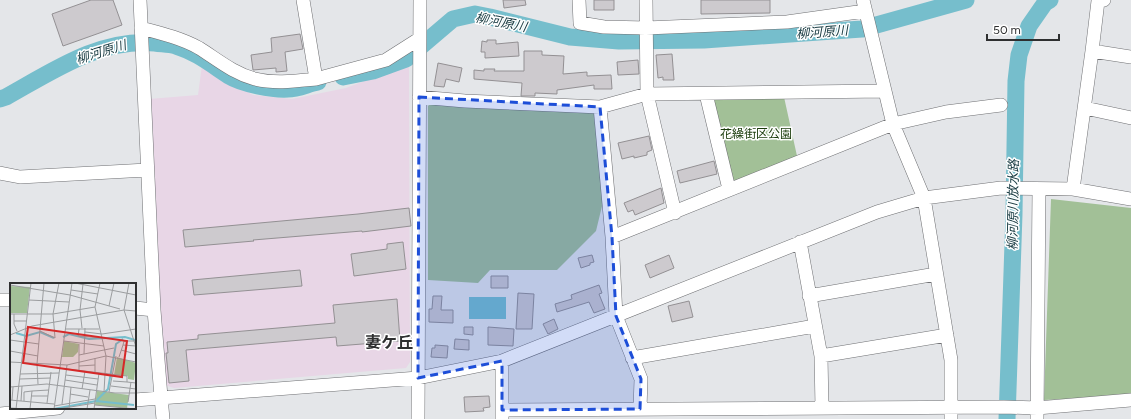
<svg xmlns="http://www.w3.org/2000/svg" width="1131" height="419" font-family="Figtree,'Noto Sans JP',sans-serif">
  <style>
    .education { fill: #e8d6e6 }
    .green { fill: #a2c097 }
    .water { fill: #76becc }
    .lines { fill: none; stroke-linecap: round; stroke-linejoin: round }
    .river { stroke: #76becc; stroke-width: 17 }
    .building { fill: #cdcace; stroke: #939093 }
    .minor-casing { stroke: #6f7073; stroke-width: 14 }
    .minor { stroke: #fff; stroke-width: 13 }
    .marked { fill: #1d4ed8; fill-opacity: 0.2; stroke: #1d4ed8; stroke-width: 3; stroke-dasharray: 8 5; stroke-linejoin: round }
    .labels { text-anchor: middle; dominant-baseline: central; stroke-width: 3; stroke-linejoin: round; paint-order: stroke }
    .park-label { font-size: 12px; fill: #193b0a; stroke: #fff }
    .water-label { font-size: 13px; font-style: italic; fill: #15383f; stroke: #fff }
    .district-label { font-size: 16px; font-weight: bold; fill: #2e2f30; stroke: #fff }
    .inset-river { fill: none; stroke: #76becc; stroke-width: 2 }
    .inset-road { fill: none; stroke: #9b9d9f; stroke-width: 1 }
    .view { fill: #d62828; fill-opacity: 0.15; stroke: #d62828; stroke-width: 2 }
    .inset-edge { fill: none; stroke: #2e2f30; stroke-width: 2 }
  </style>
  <rect width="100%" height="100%" fill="#e4e6e9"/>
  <path class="education" d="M409,64L410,362L406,368L174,388L165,385L157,303L149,99L198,95L202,65L253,95L292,99L346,88Z"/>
  <path class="green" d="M784,97L797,156L732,183L711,99Z
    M430,104L595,111L603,202L596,231L557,270H490L478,283L428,280V106Z
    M1051,199L1131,208V396L1044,400Z"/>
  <path class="water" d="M469,297H506V319H469Z"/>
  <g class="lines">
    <path class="river" d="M343,77L373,71L406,59L453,19L475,14L490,17L570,37L619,41L704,40L862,29L966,0
      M0,99L6,97C53,71 100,38 155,43C162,44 170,44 176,46C196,52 212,65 229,76C242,84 273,90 288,89C298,89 308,84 318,82
      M1007,419L1014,214L1016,81L1019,55L1029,26L1045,3L1050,0"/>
  </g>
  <path class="building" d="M91,0H113L122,25L63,46L52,14Z
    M503,0H525L526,5L504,8Z
    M594,0H614V10H594Z
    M701,0H770V13L701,14Z
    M300,34L303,49L285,52L287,71L276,72V68L253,70L251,55L272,52L271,38Z
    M487,40H496V44L518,42L519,56L485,58V52H481L482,41L487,42Z
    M524,51H542V55L564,56L563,74L587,72V76L611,75L612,89H594V85L557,90V94L535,93V96H521L522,83L474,79V70L484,71V69H495L494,71H524Z
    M672,54L674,80H663V77L658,78L656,55Z
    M638,60L639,74L618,75L617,62Z
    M438,63L462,68L459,82L446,79L444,87L434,86Z
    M649,136L652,150L647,152V155L634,158V156L622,159L618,143Z
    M714,161L717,174L680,183L677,171Z
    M661,188L664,203L635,215L633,210L628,212L624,203Z
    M409,208L411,226L362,232V231L253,240L254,241L185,247L183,230L358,214Z
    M403,242L406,269L354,276L351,254L387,249V244Z
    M592,255L594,262L590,263V265L581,268L578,258Z
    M669,255L674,268L650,278L645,265Z
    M300,270L302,286L194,295L192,280Z
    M491,276H508V288H491Z
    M599,285L602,293L599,294L605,309L594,313L589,302L557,312L555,304L572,299L571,295Z
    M518,293L534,294L532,329H516Z
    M433,296H442L441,310H453V323L429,322V309H432Z
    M397,299L400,341L337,346L336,337L186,350L189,381L169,383L166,353H168L167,342L198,339V335L335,323L333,305Z
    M689,301L693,317L672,322L668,306Z
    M554,319L558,329L548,334L543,324Z
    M464,327H473V335L464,334Z
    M488,327L514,329L513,346L488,345Z
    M455,339L469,340V350L454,349Z
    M435,345L448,346L447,358L431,357L432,348H435Z
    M489,396L490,407L483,408L484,411L465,412L464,397Z"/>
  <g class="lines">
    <defs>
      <path id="minor" d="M140,0L154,310L161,397L163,419
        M579,0L580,23L604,27L646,28L787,22L865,11
        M646,0L647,94L675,213
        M863,0L893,124L924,198L951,360V419
        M141,28C160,33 181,38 199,48C218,60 233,73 255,79C275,84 296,81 316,79L303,0
        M1092,51L1098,1L1104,0
        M316,79L386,60L419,39
        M706,94L729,189
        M419,97L465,101L600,107L647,94L885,91
        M600,107L612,237L616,316L641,379L640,409
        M1085,108L1131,118
        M0,173L20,177L147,170
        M1073,189L1092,51L1131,57
        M612,237L893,124L946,112L1001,105
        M800,242L821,356L822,408
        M809,296L936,274
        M0,300H11
        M135,308L154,310
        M821,356L947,335
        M632,358L815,326
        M135,400L418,378L502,361L877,212L924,198L1001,188L1073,189L1131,199
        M502,410L1004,407L1037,408L1131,400
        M0,414L58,408
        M418,419L420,0
        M502,419V361
        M1037,419L1039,189"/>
    </defs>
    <use href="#minor" class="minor-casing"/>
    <use href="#minor" class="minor"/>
  </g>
  <path class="marked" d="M419,97L600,107L612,237L616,316L641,379L640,409L502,410V361L418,378Z"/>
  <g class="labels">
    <g class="park-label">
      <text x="756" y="134">花繰街区公園</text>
    </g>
    <g class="water-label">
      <text transform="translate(501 22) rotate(11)">柳河原川</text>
      <text transform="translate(822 32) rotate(-4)">柳河原川</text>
      <text transform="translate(101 52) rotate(-17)">柳河原川</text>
      <text transform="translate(1013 205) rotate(-89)">柳河原川放水路</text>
    </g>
    <g class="district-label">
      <text x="389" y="342">妻ケ丘</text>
    </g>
  </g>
  <g transform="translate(10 283)">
    <rect width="126" height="126" fill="#e4e6e9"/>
    <path d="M0,3L20,4L17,30H0ZM54,58L69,61L68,69L63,74H52ZM107,74L126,80L124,97L118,96V93L104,92ZM87,108L119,112L117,125L85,122Z" fill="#a2c097"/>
    <path class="inset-river" d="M6,50L16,53L30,49L44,55M53,54L59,51L79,56L115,54L125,57M87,117L98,106L106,61L113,56M44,126L86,118L124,122"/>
    <path class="inset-road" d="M65,0L126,12M90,0L85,24L96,73L94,109M119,0L114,27L126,64M0,2L60,12L110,26M61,7L88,11M19,17L59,19M99,23L104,0M0,31H43L85,24M4,31V41L7,48M4,38H17M72,45L70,27L73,1M55,46H89M69,46L68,53L93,55M30,48L45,55L43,31L49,0M75,49L92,51L126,46M0,52L22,43L114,27L126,28M0,57L29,61M54,58L94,63M113,62L114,58H126M111,67L126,71M0,68L28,73M74,71L75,45M69,72L104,65M109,74L113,62L126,63M0,79L57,82L96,73L126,79M69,83L85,82M57,86L117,93V99L126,100M69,87V61M85,90V75M10,91L49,90M56,92L88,96M10,96L41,95M55,97L87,102M103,98L117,99M28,101L27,81L34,0M101,103L126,106M0,104L37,101L105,110H126M72,106L75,88M99,109L106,73M60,111L78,114M21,113H38M0,117L44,121M2,117L3,104M11,118L12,103M14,118V109L22,108M118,119L121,99M37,120L41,89M52,121L57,82M85,122L125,126M44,123L85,116M0,125L17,126M6,126L21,0M20,126L22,108L39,107M44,126L62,0M48,126L85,120M59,126L61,104M77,126L80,107M84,126L89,90"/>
    <path class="view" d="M18,44L117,58L112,94L13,80Z"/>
    <rect width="126" height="126" class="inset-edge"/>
  </g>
  <path d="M987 34v6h72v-6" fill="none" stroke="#2e2f30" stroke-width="2"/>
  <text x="993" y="34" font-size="12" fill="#2e2f30" stroke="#ffffff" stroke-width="3" paint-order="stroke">50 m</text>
</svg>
